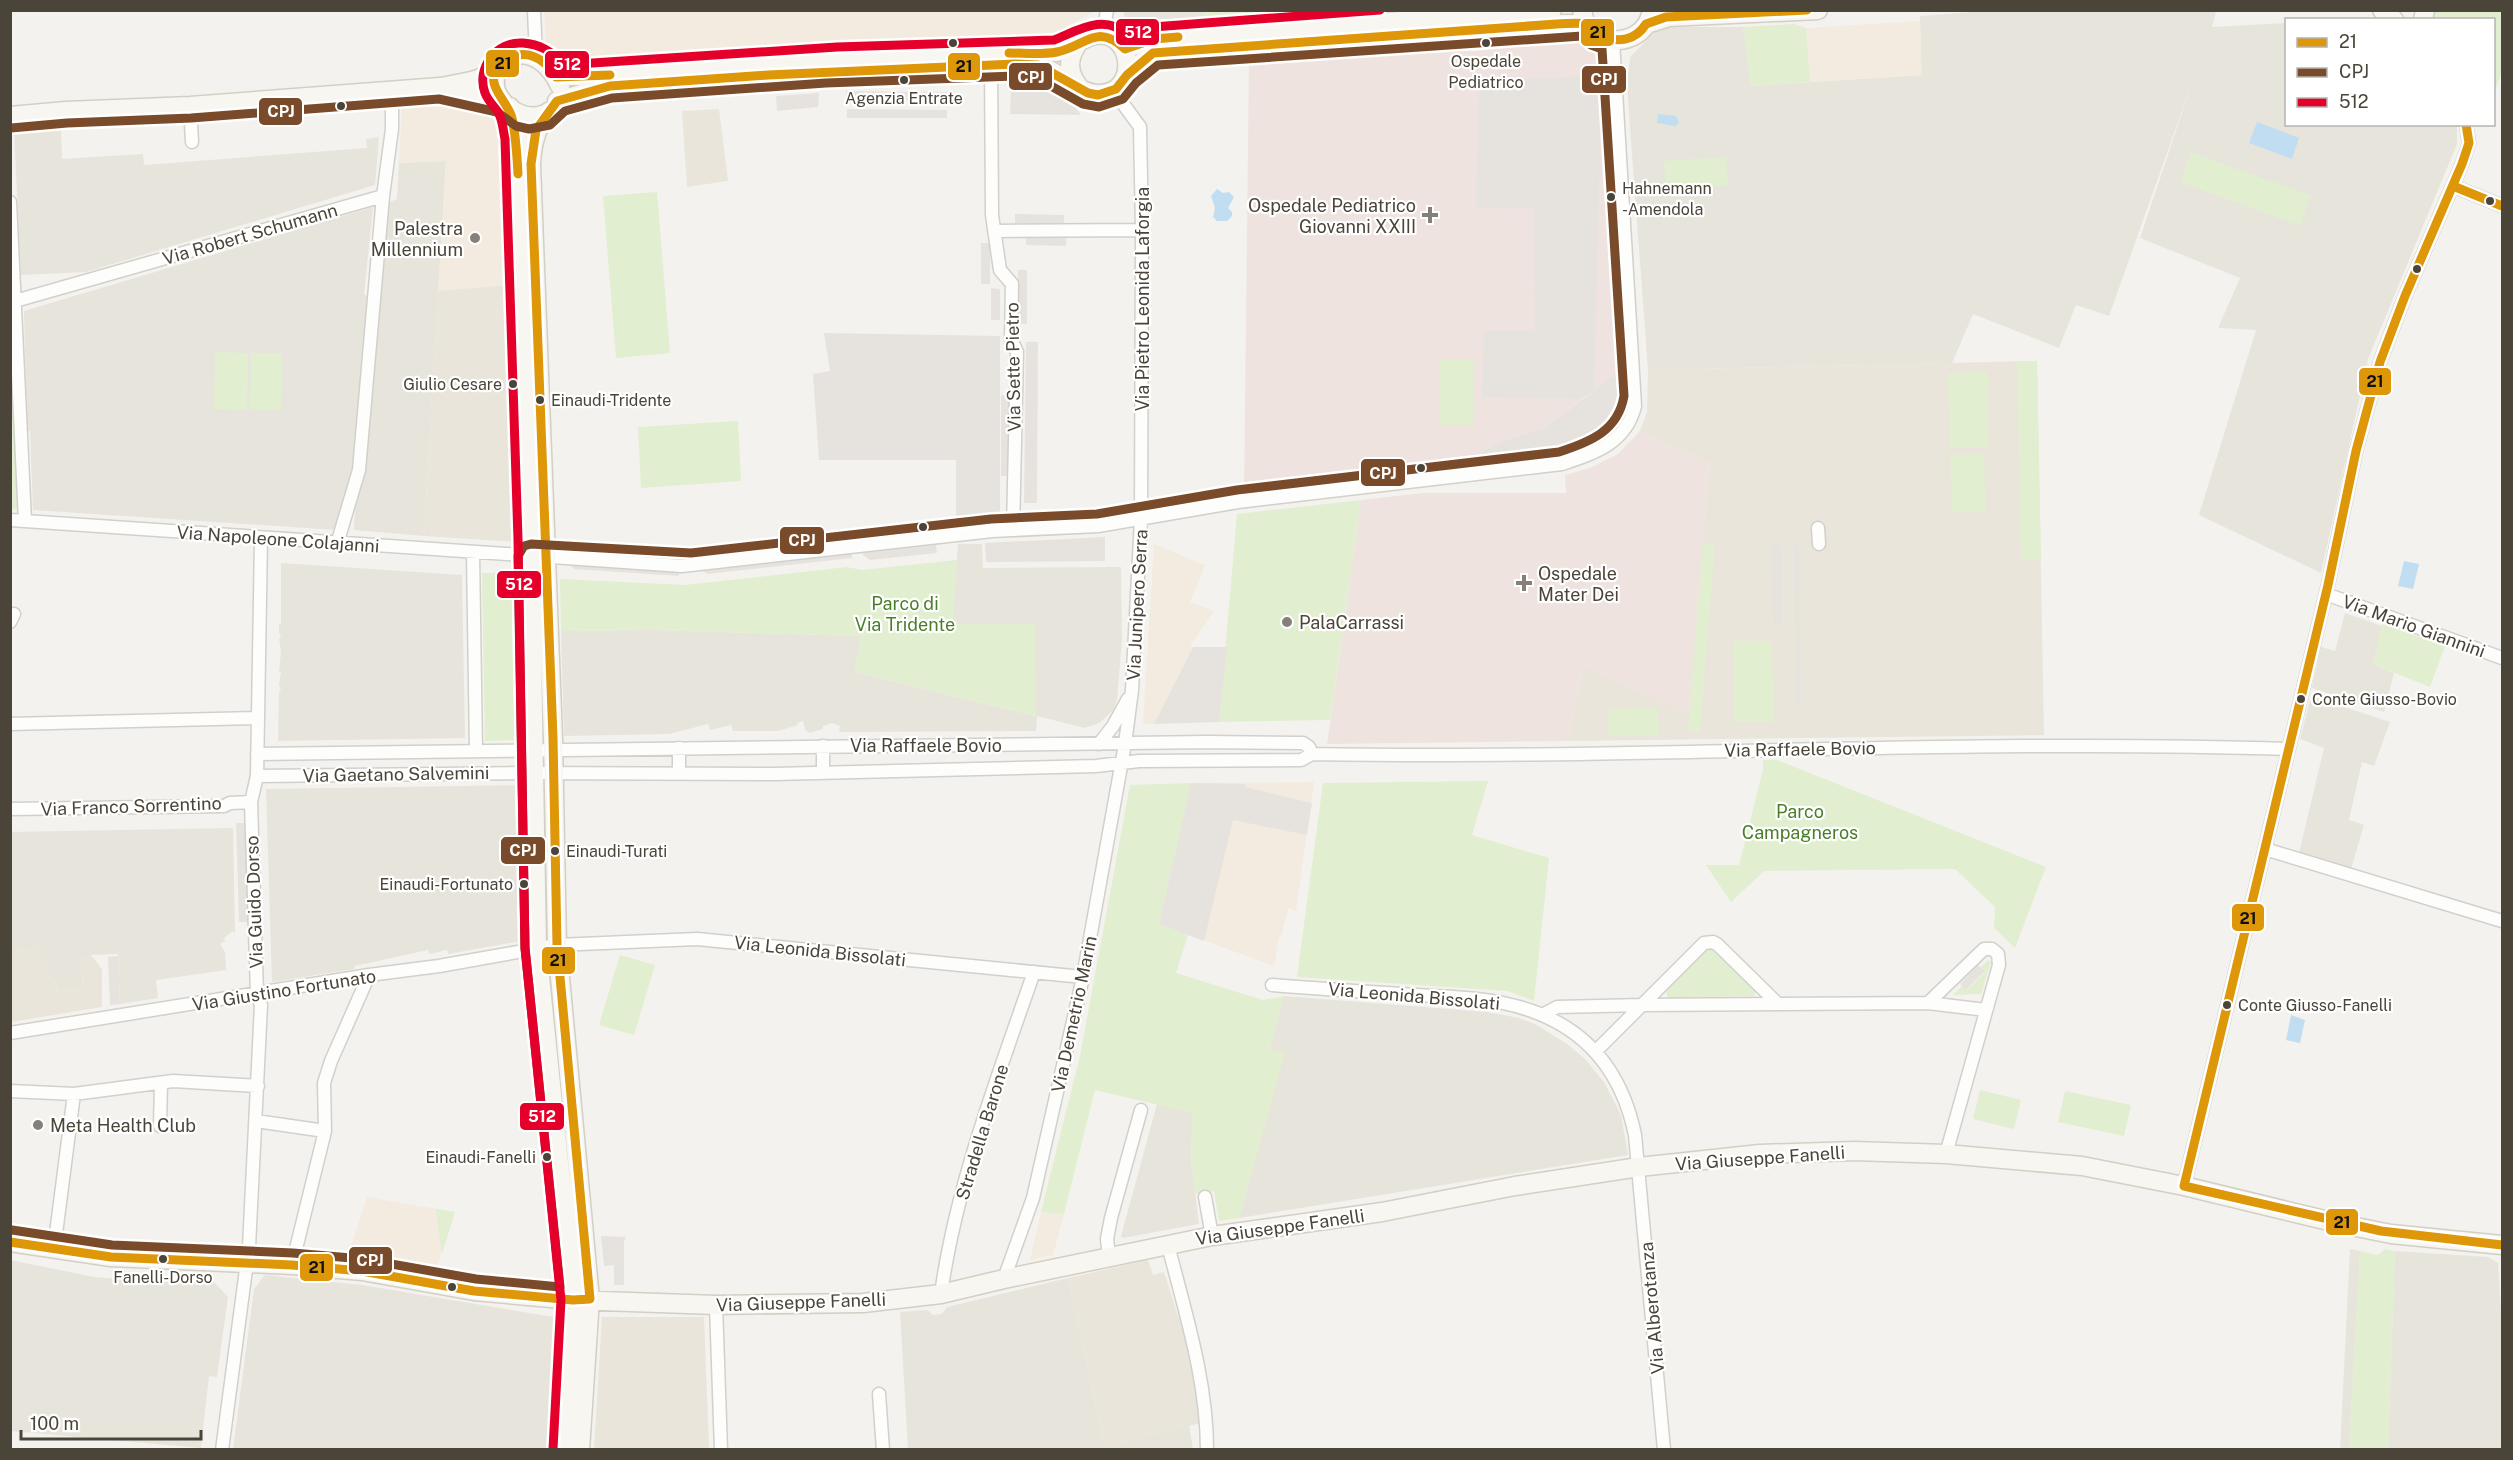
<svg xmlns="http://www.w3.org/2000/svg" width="2513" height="1460" font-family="'Public Sans',sans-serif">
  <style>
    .residential { fill: #e7e4dc }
    .commercial { fill: #f3ebdf }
    .education { fill: #eae5da }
    .medical { fill: #eee3df }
    .green { fill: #e1eecf }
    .parking { fill: #e6e3df }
    .water { fill: #c0ddf1 }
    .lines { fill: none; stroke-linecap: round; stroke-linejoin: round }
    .street-casing { stroke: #d2d0cb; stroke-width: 15 }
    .secondary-casing { stroke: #d3cfc5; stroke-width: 21 }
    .street { stroke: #fdfdfc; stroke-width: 12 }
    .secondary { stroke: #f7f6f1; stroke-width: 18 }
    .bus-1-casing { stroke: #fff; stroke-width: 14 }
    .bus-2-casing { stroke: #fff; stroke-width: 14 }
    .bus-3-casing { stroke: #fff; stroke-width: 14 }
    .bus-1 { stroke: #dd9709; stroke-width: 9 }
    .bus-2 { stroke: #7a4b2a; stroke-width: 9 }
    .bus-3 { stroke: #e4002b; stroke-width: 9 }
    .bus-dot { fill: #4b4439; stroke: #fff; stroke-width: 2 }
    .poi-dot { fill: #868178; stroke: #fff; stroke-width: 2 }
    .labels { text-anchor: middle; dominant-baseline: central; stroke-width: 4.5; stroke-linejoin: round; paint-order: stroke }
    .bus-label { font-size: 16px; fill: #4b4439; stroke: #fff; text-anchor: start }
    .poi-label { font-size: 18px; fill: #4b4439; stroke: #fff; text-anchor: start }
    .street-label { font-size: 18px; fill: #4b4439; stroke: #fff }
    .park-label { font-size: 18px; fill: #4a7f2a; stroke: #fff }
    .line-badge { stroke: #fff; stroke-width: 2 }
    .badge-label { font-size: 16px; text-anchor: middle; font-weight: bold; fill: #fff }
    .pale-badge-label { font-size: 16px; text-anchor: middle; font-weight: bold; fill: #111 }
  </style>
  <rect width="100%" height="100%" fill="#f4f2ee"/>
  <path class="residential" d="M1998,10L2216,11L2212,27L2286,23V124L2457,125V144L2368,359L2321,573L2199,515L2256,330L2218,328L2240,278L2140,238L2192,83L2109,316L2076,305L2059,348L1973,314L1952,363L1648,370L1627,87L1630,57L1658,29L1668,27H1743L1751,86L1921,75L1920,16Z
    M1124,11H1204L1201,24L1126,32Z
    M1283,11H1371L1281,18Z
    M61,127L62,159L143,154L144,165L367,148L366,139L379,137L375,185L86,272L21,275L14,131Z
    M446,161L424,536L354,530L355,508L343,504L336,530L33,510L30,431H27L24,311L373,207L364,295L379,297L388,203L397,199L399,163Z
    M958,544H982L983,568L1121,567L1122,640L1117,700L1114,709L1107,716L1099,723L1085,728L1037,716L1036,731L839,732L840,726L833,723L823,726V729L809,733L808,731L806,732L803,721L797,723L798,725L778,731H733L731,725L710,730L708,724L669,734L564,736L561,631L654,630L861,636L855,672L1035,716L1034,624L952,625Z
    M281,563L462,575L465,738L278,741L279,691H281L279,685L281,672H279L281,651L279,638H281L279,631V624H281Z
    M2345,613L2382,626L2373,664L2394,673L2384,712L2312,688L2321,647L2335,651Z
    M2311,696L2390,722L2374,766L2362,762L2349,820L2364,825L2351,869L2299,853L2324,748L2300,739Z
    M522,785V941L448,954L447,950L429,954L428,950L355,966L354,969L272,982L266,789Z
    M233,828L235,933L233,931L224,938L225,941L220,944L225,952L226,970L156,980L158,998L120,1004L118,954L91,955L81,961L83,988L57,992L56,984L45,970L37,944L29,950L11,948L10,832Z
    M1284,996L1487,1012L1519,1018L1535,1024L1567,1044L1585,1059L1604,1082L1621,1115L1628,1155L1239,1218L1284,1054L1269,1050Z
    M1157,1104L1193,1113L1191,1160L1199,1224L1123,1238L1121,1236Z
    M2350,1249L2360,1251L2349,1449L2340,1450Z
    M2395,1251L2488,1257L2498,1263L2502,1328V1449L2388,1450Z
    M10,1260L94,1277L145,1281L212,1280L228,1297L217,1377L209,1376L201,1448L11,1431Z
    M265,1275L362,1285L559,1318L550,1449H233L254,1289Z
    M1068,1278L1105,1449L1189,1425L1193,1449H908L900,1312L927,1310L933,1315L942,1314L947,1307Z"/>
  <path class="commercial" d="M544,11V10L1095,11L1055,33L1006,38L568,67L554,57L546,43Z
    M1920,21L1922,75L1810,82L1806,28Z
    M477,103L502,110L508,285L438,291L446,161L399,163L402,106Z
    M1154,544L1205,565L1190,602L1214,611L1190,646L1193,647L1154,724H1143Z
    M1314,782L1296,911L1288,908L1281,937H1279L1274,966L1159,924L1191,783Z
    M367,1197L455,1212L436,1270L348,1255Z
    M1041,1212L1064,1214L1053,1255L1030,1260Z"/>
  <path class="education" d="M719,109L728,181L687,187L682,111Z
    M508,285L516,542L424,536L438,291Z
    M2037,361L2044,735L1568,741L1583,666L1688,714L1709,463L1640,431L1647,412L1648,370Z
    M37,944L43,952L40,954L49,967L45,970L56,984L57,992L83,988L82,975L77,967L82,964L81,961L91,955L102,969V1007L11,1022V948L30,949Z
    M1148,1260L1153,1275L1164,1272L1198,1379L1204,1422L1105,1449L1068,1278Z
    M602,1317H704L709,1449H594Z"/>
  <path class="medical" d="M1567,34L1587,38L1599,55L1603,56L1625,368L1542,429L1502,441L1484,450L1466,466L1244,491L1249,62L1448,48L1476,51L1505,48L1534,38Z
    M1640,431L1709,463L1688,715L1583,666L1568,741L1327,744L1361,500L1423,493H1566L1565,475L1590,468L1618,454Z"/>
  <path class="green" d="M1204,11V10L1283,11L1281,18L1201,24Z
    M2434,11H2502V71L2494,94V20H2431Z
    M1794,24L1806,28L1810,82L1751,86L1743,27Z
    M2191,152L2311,196L2300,226L2180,182Z
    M1726,157L1728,185L1666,189L1664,161Z
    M657,192L670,353L616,358L603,196Z
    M10,351L19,510L11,509Z
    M215,352L248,353L247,410L214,409Z
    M251,353H282L281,410L250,409Z
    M1440,360H1474L1473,426L1439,425Z
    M2037,361L2041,559H2021L2017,362Z
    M1987,372L1989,447L1950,448L1948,373Z
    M738,421L741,481L641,488L638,427Z
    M1984,454L1986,511L1952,512L1950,455Z
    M1361,500L1330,720L1219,722L1237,514Z
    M1703,543L1715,544L1700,732H1688Z
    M957,560L952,624H1035L1036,716L855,672L861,636L654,630L561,631L560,579L685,585L847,567L862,570Z
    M482,573H522L525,740L485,741Z
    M2382,624L2445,646L2430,687L2373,664Z
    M1733,641H1772L1774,722H1734Z
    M1658,708L1659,735L1608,736V709Z
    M1763,760H1777L2046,867L2015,948L1994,928L1995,907L1955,869L1764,871L1731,902L1706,865H1739L1763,770Z
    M1488,781L1472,835L1549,858L1534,1001L1508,991L1297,977L1323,783Z
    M1191,783L1159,924L1188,935L1176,973L1263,1000L1284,996L1269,1050L1285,1053L1239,1218L1219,1221L1214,1191L1195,1194L1191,1160L1193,1113L1095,1090L1064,1214L1041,1212L1080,1056L1130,785Z
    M1707,949H1711L1756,992L1754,996L1668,998L1666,992Z
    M620,955L655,965L634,1035L599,1025Z
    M1988,960L1991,962L1981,994L1953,995L1962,986L1967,990L1985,972L1981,967Z
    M1980,1090L2021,1100L2014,1129L1973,1119Z
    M2065,1091L2131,1105L2124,1136L2058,1122Z
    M436,1209L455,1212L442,1254Z
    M2385,1249L2395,1251L2388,1449H2349L2360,1251L2378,1255Z
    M378,1257L409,1262L410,1266L374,1260Z"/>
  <path class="parking" d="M1598,76L1600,153L1594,390L1625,368L1627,398L1626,409L1620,421L1611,432L1574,451L1466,466L1484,450L1502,441L1542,429L1593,392L1579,399L1482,397L1484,331H1535L1534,209L1476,208L1479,83L1509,79Z
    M1011,86L1047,87L1065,94L1081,115L1010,114Z
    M846,91L948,92L947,101L846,99Z
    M819,93L818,107L777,111L776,96Z
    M847,109L947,110V118H847Z
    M1015,214L1064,215V224L1015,223Z
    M1026,236L1066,237V246L1026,245Z
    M981,243H990V284H981Z
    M1018,270H1027V324H1018Z
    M991,288L1000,289V320H991Z
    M824,333L1000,336V524L956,525V460H819L813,374L830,371Z
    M1026,342H1038L1037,503H1024Z
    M1001,395H1010V476H1001Z
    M1105,537V561L986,562L985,543Z
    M936,545L937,553L870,560L863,555V553Z
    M1772,545H1781L1782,625H1773Z
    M1794,545H1799L1801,705L1796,704Z
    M852,554V558L707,574L703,571Z
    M570,565L679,572V576L574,569Z
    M1193,647H1227L1219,722L1154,724Z
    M1191,783L1245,784V787L1312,803L1307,835L1233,820L1204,941L1159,924Z
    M236,823H245L248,922H239Z
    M118,956L120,1004L110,1005L108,957Z
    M1978,965L1985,971L1966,990L1960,984Z
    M601,1236L626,1237L624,1242V1285H614V1265L604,1266Z"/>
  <path class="water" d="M1658,114L1676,116L1679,123L1675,126L1657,123Z
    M2257,122L2299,138L2292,159L2249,143Z
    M1217,189L1223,193L1229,192L1234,197L1228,208L1232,212V216L1227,221H1217L1213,217L1215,208L1211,196Z
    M2404,561L2419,564L2413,589L2398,586Z
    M2291,1015L2305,1020L2300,1043L2286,1040Z"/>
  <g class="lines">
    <defs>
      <path id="street" d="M534,10L536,58
        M1103,35L1107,10
        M991,64L992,215L1000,270L1012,284L1011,339L1017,352L1013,530
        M190,106L192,142
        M2453,186L2502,206
        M10,202L25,521
        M995,231L1142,230
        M15,301L383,196L392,129V90
        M10,520L682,566L992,531L1098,526L1238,502L1562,464C1595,453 1626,443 1635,406L1613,41
        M1818,528L1819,544
        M337,544L359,470L383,196
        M473,553L476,751
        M2326,594L2502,658
        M10,622L14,614
        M10,724L258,718
        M1099,744L1113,726L1128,699
        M679,748V774
        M257,754L1207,742L1303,743L1309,747L1312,754
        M823,773V746
        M257,776L522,773L775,774L1096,766L1139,761L1301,760L1312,754C1637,760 1963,738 2289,749
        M10,809L224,806L230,803L251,802
        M2265,849L2502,921
        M1272,985C1320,989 1369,992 1417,995C1445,997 1475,997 1503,1003C1576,1018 1620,1062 1635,1135L1664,1450
        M1928,1003L1984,949H1992L1998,954L1999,965L1946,1154
        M1542,1015L1557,1007L1643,1005L1928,1003L1986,1010
        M10,1033L369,975L439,966L557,945L697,939L1083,977
        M1596,1051L1704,943L1713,942L1718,945L1778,1004
        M10,1091L74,1094L173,1081L258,1086
        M256,1121L325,1131
        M160,1126L161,1083
        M2184,1186L2328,585L2356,451L2380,362L2405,296L2462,164L2469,143L2466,124
        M1205,1197L1212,1236
        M1168,1245C1185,1312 1207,1380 1207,1450
        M54,1249L74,1094
        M1109,1257L1107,1239L1111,1218L1141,1110
        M292,1265L325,1131L324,1083L331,1061L369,975
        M1004,1279L1033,1198L1083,977L1125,744L1132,690L1141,519L1142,230L1140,127L1121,101L1108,93
        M941,1294C956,1185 998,1076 1034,972
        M716,1305L721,1450
        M879,1394L883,1450
        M222,1450L249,1247L261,1005L257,994L251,802L257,776L261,539"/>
      <path id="secondary" d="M1582,10C1583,15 1584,21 1587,24C1603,50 1644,43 1651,14
        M2382,10L2394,20
        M2423,20L2425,10
        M1647,24L1669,17L1818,10
        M1077,45C1067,60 1068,73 1079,87
        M1125,49L1154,39L1552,10
        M497,69C495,77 493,85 497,93C506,112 532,124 550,111
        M1127,75L1153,53L1413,36L1557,24H1587
        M556,77L838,59L1057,52C1069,48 1085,37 1095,35C1134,29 1140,93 1100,94C1078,95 1059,71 1038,65C1031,64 1022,64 1015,64L825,71L657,82L610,86L557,101
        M448,89L502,101
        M510,107L517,138L530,539L537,948L573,1300L565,1450
        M545,114C536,131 532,144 531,164L553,738L557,945L590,1299L580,1450
        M10,116L66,111L190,106L440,87C452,85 466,83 478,79C484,76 493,72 498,67C502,64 504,60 508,58C531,46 551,66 560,86
        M10,1242L111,1257L292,1265L362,1271L474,1291L573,1300L716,1305L863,1303L941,1294L1004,1279L1212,1236L1382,1212L1515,1186L1639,1167L1760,1154L1854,1151L1946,1154L2082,1166L2184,1186L2341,1224L2391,1234L2502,1245"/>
    </defs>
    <use href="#street" class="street-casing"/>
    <use href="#secondary" class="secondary-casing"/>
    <use href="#street" class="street"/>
    <use href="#secondary" class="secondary"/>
    <defs>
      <path id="bus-1" d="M1009,53C1025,53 1041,55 1057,52C1086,46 1097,22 1125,49L1154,39L1178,37
        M518,174C517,155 516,136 512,118C507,98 478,82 505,61C512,55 523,53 532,56C542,59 551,68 556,77L610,75
        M2453,186L2502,206
        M2184,1186L2328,585L2356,451L2380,362L2405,296L2462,164L2469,143L2466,124
        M2184,1186L2381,1231L2502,1245
        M10,1242L111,1257L292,1265L362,1271L474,1291L573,1300L590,1299L557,945L553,738L531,164L536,130L557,101L610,86L768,75L1015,64L1038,65L1088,93L1098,95L1116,89L1127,75L1153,53L1557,24C1566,24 1577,22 1586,24C1591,25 1596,32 1601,35C1618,44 1636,40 1646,24L1666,17L1807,10"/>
      <path id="bus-2" d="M11,128L67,123L191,118L439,99L497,112L516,126L529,129L550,125L565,111L612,98L826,83L1015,76L1035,77L1083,104L1099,107L1123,99L1136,83L1158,65L1582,36L1591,45L1602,49L1624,396C1618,431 1590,442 1559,452L1237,490L1097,514L991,519L691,553L531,544L524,546L518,556L525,948L560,1287L476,1279L363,1259L293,1253L112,1245L12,1230"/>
      <path id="bus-3" d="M553,1449L561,1300L525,948L518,539L505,139C503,131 503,120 498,112C494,106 488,101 485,93C476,68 496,41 523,43C538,44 554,51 562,65L837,47L1054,40C1079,30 1104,13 1128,35L1153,27L1380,10"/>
    </defs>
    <use href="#bus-1" class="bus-1-casing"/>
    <use href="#bus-2" class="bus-2-casing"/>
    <use href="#bus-3" class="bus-3-casing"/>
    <use href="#bus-1" class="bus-1"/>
    <use href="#bus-2" class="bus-2"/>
    <use href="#bus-3" class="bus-3"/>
  </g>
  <g class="bus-dot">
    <circle cx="953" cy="43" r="5"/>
    <circle cx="1486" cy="43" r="5"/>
    <circle cx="904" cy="80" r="5"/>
    <circle cx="341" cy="106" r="5"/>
    <circle cx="1611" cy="197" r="5"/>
    <circle cx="2490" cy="201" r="5"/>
    <circle cx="2417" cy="269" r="5"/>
    <circle cx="513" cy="384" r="5"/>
    <circle cx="540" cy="400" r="5"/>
    <circle cx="1421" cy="468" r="5"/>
    <circle cx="923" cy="527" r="5"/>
    <circle cx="2301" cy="699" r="5"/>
    <circle cx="555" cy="851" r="5"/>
    <circle cx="524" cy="884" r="5"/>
    <circle cx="2227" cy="1005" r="5"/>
    <circle cx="547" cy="1157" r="5"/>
    <circle cx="163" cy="1259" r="5"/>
    <circle cx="452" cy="1287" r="5"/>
  </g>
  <g class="poi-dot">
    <path d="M1427 206h6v6h6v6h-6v6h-6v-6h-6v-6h6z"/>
    <circle cx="475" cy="238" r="6"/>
    <path d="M1521 574h6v6h6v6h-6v6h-6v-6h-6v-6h6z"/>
    <circle cx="1287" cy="622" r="6"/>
    <circle cx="38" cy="1125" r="6"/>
  </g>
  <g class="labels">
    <g class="bus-label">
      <text x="1486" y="61" text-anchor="middle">Ospedale<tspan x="1486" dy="21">Pediatrico</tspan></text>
      <text x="904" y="98" text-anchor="middle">Agenzia Entrate</text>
      <text x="1622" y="188">Hahnemann<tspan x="1622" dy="21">-Amendola</tspan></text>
      <text x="502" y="384" text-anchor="end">Giulio Cesare</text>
      <text x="551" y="400">Einaudi-Tridente</text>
      <text x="2312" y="699">Conte Giusso-Bovio</text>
      <text x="566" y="851">Einaudi-Turati</text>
      <text x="513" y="884" text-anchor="end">Einaudi-Fortunato</text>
      <text x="2238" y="1005">Conte Giusso-Fanelli</text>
      <text x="536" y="1157" text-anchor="end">Einaudi-Fanelli</text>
      <text x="163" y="1277" text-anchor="middle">Fanelli-Dorso</text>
    </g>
    <g class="poi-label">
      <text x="1416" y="205" text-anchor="end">Ospedale Pediatrico<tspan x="1416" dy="21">Giovanni XXIII</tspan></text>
      <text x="463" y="228" text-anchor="end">Palestra<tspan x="463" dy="21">Millennium</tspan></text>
      <text x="1538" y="573">Ospedale<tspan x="1538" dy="21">Mater Dei</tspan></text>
      <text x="1299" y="622">PalaCarrassi</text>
      <text x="50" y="1125">Meta Health Club</text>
    </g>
    <g class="street-label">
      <text transform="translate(250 234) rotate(-16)">Via Robert Schumann</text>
      <text transform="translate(1142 299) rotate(-90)">Via Pietro Leonida Laforgia</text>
      <text transform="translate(1013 367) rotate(-91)">Via Sette Pietro</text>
      <text transform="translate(278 539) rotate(4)">Via Napoleone Colajanni</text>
      <text transform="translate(1137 605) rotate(-87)">Via Junipero Serra</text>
      <text transform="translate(2414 626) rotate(20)">Via Mario Giannini</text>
      <text x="926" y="745">Via Raffaele Bovio</text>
      <text transform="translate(1800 749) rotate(-1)">Via Raffaele Bovio</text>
      <text transform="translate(396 774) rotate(-1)">Via Gaetano Salvemini</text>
      <text transform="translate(131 806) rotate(-2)">Via Franco Sorrentino</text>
      <text transform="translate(254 902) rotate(-92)">Via Guido Dorso</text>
      <text transform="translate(820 951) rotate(6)">Via Leonida Bissolati</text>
      <text transform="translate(284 990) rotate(-9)">Via Giustino Fortunato</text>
      <text transform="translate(1414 996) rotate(5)">Via Leonida Bissolati</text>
      <text transform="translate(1074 1014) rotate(-78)">Via Demetrio Marin</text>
      <text transform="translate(982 1132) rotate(-73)">Stradella Barone</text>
      <text transform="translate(1760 1158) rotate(-4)">Via Giuseppe Fanelli</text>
      <text transform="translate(1280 1227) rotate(-8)">Via Giuseppe Fanelli</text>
      <text transform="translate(801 1302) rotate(-2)">Via Giuseppe Fanelli</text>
      <text transform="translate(1652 1308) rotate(-95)">Via Alberotanza</text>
    </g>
    <g class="park-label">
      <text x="905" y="603">Parco di<tspan x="905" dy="21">Via Tridente</tspan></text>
      <text x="1800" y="811">Parco<tspan x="1800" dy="21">Campagneros</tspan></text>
    </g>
  </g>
  <g class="line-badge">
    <rect x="1115" y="18" width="45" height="28" rx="6" fill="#e4002b"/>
    <rect x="1580" y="18" width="35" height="29" rx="6" fill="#dd9709"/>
    <rect x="485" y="49" width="35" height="29" rx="6" fill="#dd9709"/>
    <rect x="544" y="50" width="46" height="29" rx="6" fill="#e4002b"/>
    <rect x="947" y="52" width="34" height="29" rx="6" fill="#dd9709"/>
    <rect x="1008" y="62" width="45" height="29" rx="6" fill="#7a4b2a"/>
    <rect x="1581" y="65" width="46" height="29" rx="6" fill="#7a4b2a"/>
    <rect x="258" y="97" width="45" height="29" rx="6" fill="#7a4b2a"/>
    <rect x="2358" y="367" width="34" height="29" rx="6" fill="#dd9709"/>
    <rect x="1360" y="458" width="46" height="29" rx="6" fill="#7a4b2a"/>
    <rect x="779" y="526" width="46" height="29" rx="6" fill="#7a4b2a"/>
    <rect x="496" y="570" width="46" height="29" rx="6" fill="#e4002b"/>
    <rect x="500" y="836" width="46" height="29" rx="6" fill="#7a4b2a"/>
    <rect x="2231" y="903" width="34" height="29" rx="6" fill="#dd9709"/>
    <rect x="541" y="946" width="35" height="29" rx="6" fill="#dd9709"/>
    <rect x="519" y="1102" width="46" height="29" rx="6" fill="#e4002b"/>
    <rect x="2325" y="1208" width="34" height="28" rx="6" fill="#dd9709"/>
    <rect x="348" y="1246" width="45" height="29" rx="6" fill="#7a4b2a"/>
    <rect x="299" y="1253" width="35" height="29" rx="6" fill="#dd9709"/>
  </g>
  <g class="badge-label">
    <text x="1138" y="38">512</text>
    <text x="567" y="70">512</text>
    <text x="1031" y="83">CPJ</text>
    <text x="1604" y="85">CPJ</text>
    <text x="281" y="117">CPJ</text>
    <text x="1383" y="479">CPJ</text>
    <text x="802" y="546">CPJ</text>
    <text x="519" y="590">512</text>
    <text x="523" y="856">CPJ</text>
    <text x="542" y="1122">512</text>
    <text x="370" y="1266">CPJ</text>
  </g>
  <g class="pale-badge-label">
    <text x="1598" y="38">21</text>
    <text x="503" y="69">21</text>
    <text x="964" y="72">21</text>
    <text x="2375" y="387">21</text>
    <text x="2248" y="924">21</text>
    <text x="558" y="966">21</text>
    <text x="2342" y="1228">21</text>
    <text x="317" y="1273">21</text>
  </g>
  <rect width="2513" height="1460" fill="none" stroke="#4b4439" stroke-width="24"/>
  <rect x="2285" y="18" width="210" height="108" fill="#ffffff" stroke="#b7b4b0" stroke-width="1.5"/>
  <rect x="2297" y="38" width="30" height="9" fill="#dd9709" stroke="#b7b4b0" stroke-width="1.5"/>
  <text x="2339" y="48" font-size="18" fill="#4b4439">21</text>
  <rect x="2297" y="68" width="30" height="9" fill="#7a4b2a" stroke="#b7b4b0" stroke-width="1.5"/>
  <text x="2339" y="78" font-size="18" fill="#4b4439">CPJ</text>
  <rect x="2297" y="98" width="30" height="9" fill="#e4002b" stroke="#b7b4b0" stroke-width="1.5"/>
  <text x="2339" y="108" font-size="18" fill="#4b4439">512</text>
  <path d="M21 1430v9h180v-9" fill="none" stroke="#4b4439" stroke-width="3"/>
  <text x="30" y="1430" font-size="18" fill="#4b4439" stroke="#ffffff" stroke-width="4.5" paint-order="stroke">100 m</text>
</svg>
